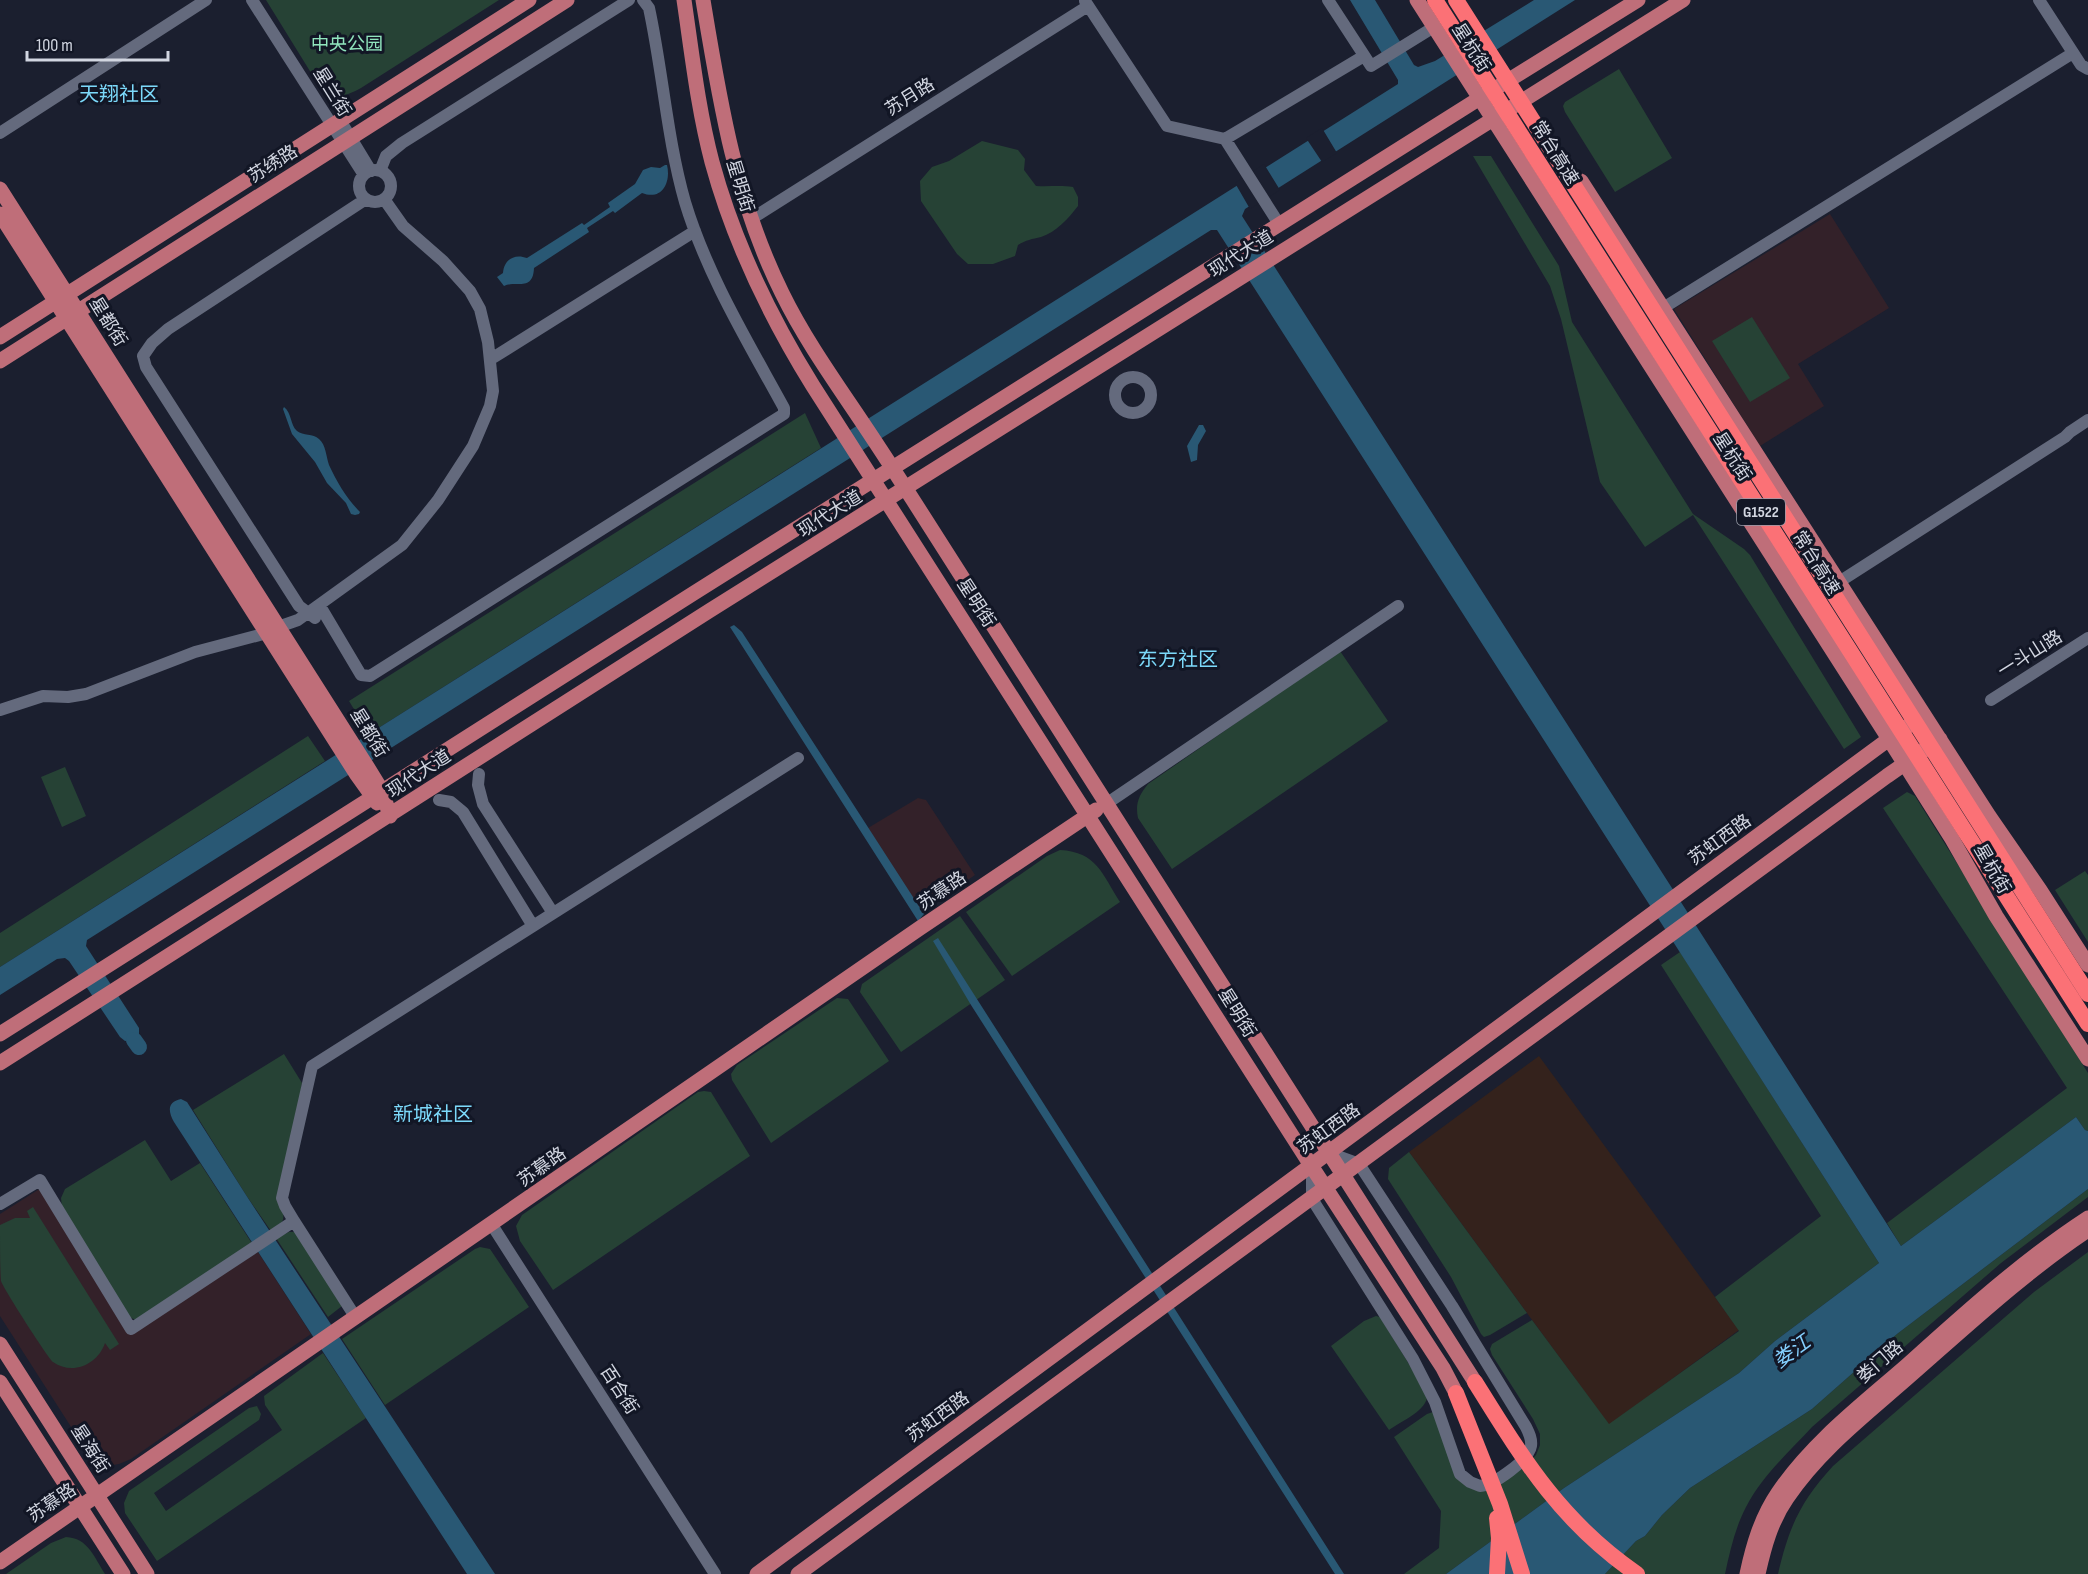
<svg xmlns="http://www.w3.org/2000/svg" width="2088" height="1574" font-family="'Sofia Sans Condensed','Noto Sans SC',sans-serif">
  <style>
    .education { fill: #332129 }
    .medical { fill: #34221c }
    .green { fill: #264235 }
    .water { fill: #295874 }
    .pier { fill: #1b1f2f }
    .lines { fill: none; stroke-linecap: round; stroke-linejoin: round }
    .river { stroke: #295874; stroke-width: 16 }
    .minor { stroke: #646a7d; stroke-width: 12 }
    .major { stroke: #bf6e79; stroke-width: 15 }
    .highway { stroke: #fb7176; stroke-width: 16 }
    .labels { text-anchor: middle; dominant-baseline: central; stroke-width: 6; stroke-linejoin: round; paint-order: stroke }
    .shield { fill: #121625; stroke: #989ca9; stroke-width: 1.5 }
    .shield-label { font-size: 16px; font-weight: bold; fill: #d2d6e1 }
    .park-label { font-size: 18px; fill: #90e4bd; stroke: #121625 }
    .street-label { font-size: 18px; fill: #d2d6e1; stroke: #121625 }
    .neighbourhood-label { font-size: 20px; fill: #7cd9fa; stroke: #121625 }
    .water-label { font-size: 20px; font-style: italic; fill: #85d0ff; stroke: #121625 }
  </style>
  <rect width="100%" height="100%" fill="#1b1f2f"/>
  <path class="education" d="M1830,214L1889,308L1798,364L1824,406L1760,446L1674,309Z
    M918,798L926,800L975,875L921,912L868,828Z
    M41,1188L130,1334L258,1252L311,1334L131,1459L119,1464L108,1466L91,1458L0,1316V1214Z"/>
  <path class="medical" d="M1539,1056L1739,1330L1609,1425L1409,1152Z"/>
  <path class="green" d="M266,0H499L361,88C346,96 334,101 321,89Z
    M1619,69L1672,158L1615,192L1565,112L1563,106L1565,102Z
    M982,141L1018,150L1025,159L1024,170L1036,186C1049,187 1060,185 1073,187L1078,197V206C1068,219 1056,232 1041,237C1032,239 1026,240 1018,245L1015,256L993,264H968L957,254L921,201L920,181L932,167L949,161Z
    M1473,156H1491L1559,266L1572,322L1693,514L1744,549L1750,555L1861,737L1844,749L1693,515L1645,547L1600,482L1561,319L1550,286Z
    M1752,317L1790,378L1750,402L1712,341Z
    M805,413L821,448L369,734L349,701Z
    M1340,651L1388,721L1172,869L1138,818C1135,804 1139,795 1148,784Z
    M308,736L325,761L0,967V933Z
    M65,767L86,816L62,827L41,777Z
    M1907,792L1915,796L2088,1073V1131L2085,1130L2076,1117L1901,1246L1887,1223L2067,1088L1883,808Z
    M1060,850C1097,852 1102,874 1120,902L1012,976L966,912L1047,856Z
    M2085,871L2088,875V942L2055,890Z
    M960,916L1005,980L901,1052L860,992L862,984Z
    M1680,952L1879,1263L1775,1341L1739,1373L1564,1488L1446,1574H1404L1439,1548L1441,1511L1394,1437L1427,1414L1433,1412L1472,1487L1530,1461L1536,1455L1540,1445V1434L1533,1419L1492,1355L1490,1349L1492,1344L1532,1320L1609,1424L1739,1331L1715,1297L1821,1216L1661,965Z
    M837,998L848,999L889,1061L771,1143L732,1080L731,1074L737,1065Z
    M284,1054L302,1083L283,1213C285,1223 279,1226 271,1231L246,1195L193,1110Z
    M704,1091L711,1092L750,1156L553,1290L520,1241L516,1226L522,1215L698,1092Z
    M145,1140L171,1181L200,1163L253,1245L136,1320L129,1317L62,1208L61,1198L65,1189Z
    M1409,1152L1527,1313L1490,1335L1484,1337L1481,1334L1451,1277L1388,1179L1389,1168Z
    M2088,1189V1197L2001,1263L1812,1427C1789,1452 1762,1476 1746,1507C1735,1528 1730,1551 1725,1574H1605L1636,1541L1645,1536L1662,1515L1690,1488L1812,1409L1897,1334Z
    M33,1207L119,1344L110,1350L105,1343C98,1364 73,1376 53,1362C48,1358 3,1288 1,1281C0,1271 0,1238 0,1225L15,1218H30L27,1211Z
    M289,1232H296L342,1306L328,1317L276,1238Z
    M480,1247L490,1249L529,1307L385,1405L342,1339L475,1249Z
    M2088,1252V1574H1778C1789,1527 1800,1502 1833,1466L2034,1292Z
    M1376,1316L1380,1317L1412,1369L1427,1398C1424,1412 1400,1422 1389,1430L1331,1346L1364,1321Z
    M323,1353L366,1418L157,1561L125,1513L124,1503L129,1491L249,1408L257,1406L261,1414L259,1420L154,1493L166,1511L282,1430L265,1405L264,1396Z
    M66,1537C88,1538 94,1557 105,1574H6L51,1543Z"/>
  <path class="water" d="M1350,0H1375L1414,65L1418,67L1435,61L1534,0H1575L1245,209L1242,216L1901,1246L2076,1117L2085,1130L2088,1131V1189L1897,1334L1812,1409L1690,1488L1662,1515L1645,1536L1636,1541L1605,1574H1446L1564,1488L1739,1373L1775,1341L1879,1263L1217,230H1211L87,940L86,946L139,1028V1034L134,1040L125,1041L120,1037L69,961L65,958L57,959L0,995V967L1398,84V80Z
    M665,165H667C671,181 663,201 642,193L615,213L613,211L587,228L589,232L534,268C533,292 516,280 504,286L497,277L503,273C504,260 514,253 527,258L582,223L584,225L610,207L608,203L635,184L643,170L651,167L660,168Z
    M284,407C292,413 290,425 297,431C303,436 313,433 319,439C326,445 326,456 329,465C337,482 346,498 360,512L359,514L355,515L351,514L346,503L327,483L315,462L292,434L283,409Z
    M1199,425H1203L1206,431L1198,445L1197,460L1191,462L1187,446Z
    M734,625L742,632L924,914L918,921L730,627Z
    M938,938L1344,1574H1335L971,1005L933,941Z
    M181,1099L187,1102L246,1195L495,1574H467L174,1122C168,1111 167,1102 181,1099Z"/>
  <path class="pier" d="M1322,128L1337,153L1322,162L1306,138Z
    M1264,164L1280,190L1250,209L1235,183Z"/>
  <g class="lines">
    <path class="river" d="M134,1040L139,1047"/>
    <path class="minor" d="M252,0L364,175
      M1328,0L1371,66L1434,27
      M2039,0L2081,65L2088,69
      M1085,1L1167,126L1225,139L1364,56
      M340,120L371,171
      M0,133L206,0
      M1225,139L1279,224
      M359 186a16 16 0 1 1 32 0a16 16 0 1 1-32 0Z
      M380,171L386,156L402,143L629,0
      M751,219L1088,6
      M1663,308L2073,53
      M491,359L695,231
      M1115 395a18 18 0 1 1 36 0a18 18 0 1 1-36 0Z
      M1839,582L2065,437L2070,432L2088,420
      M320,606L361,675L370,676L784,414V408C748,342 707,275 685,202C667,139 663,73 649,8L643,0
      M315,618L299,606L146,367L143,356L152,343L168,329L366,199
      M1991,700L2088,638
      M0,710L43,696L68,697L86,694L195,652L267,633L278,627L298,620L402,545L438,500L473,446L490,406L493,391L488,342L480,309L470,291L443,261L403,226L384,199
      M479,774L478,785L483,804L553,913
      M439,800L451,802L463,812L533,926
      M1106,804L1398,606
      M1312,1167V1199L1413,1359L1435,1402L1460,1474L1470,1482L1480,1486C1494,1485 1529,1460 1531,1446C1532,1439 1529,1433 1526,1427L1452,1306L1359,1164L1329,1153
      M0,1204L40,1180L131,1329L294,1221
      M492,1225L715,1574
      M356,1318L294,1221L285,1206L282,1198L312,1066L798,758"/>
    <path class="major" d="M684,0C692,54 698,109 712,162C734,243 769,315 813,386L1312,1167L1443,1368L1456,1393
      M703,0C720,103 735,198 782,293C803,336 831,376 858,416C877,444 895,472 913,500L1475,1382
      M1417,0L1889,739L1952,839L1996,916L2088,1059
      M1581,181L1989,816L2040,890L2088,965
      M0,189L368,768L382,791L390,816
      M0,214L357,775L377,803
      M0,337L529,0
      M0,361L567,0
      M0,1034L694,593L1480,98L1638,0
      M0,1063L709,611L1683,0
      M0,1344L147,1574
      M0,1382L123,1574
      M0,1562L920,928L1096,810
      M757,1574L1889,739L1924,715
      M798,1574L1887,776L1940,739
      M1747,1574C1753,1546 1761,1518 1778,1493C1811,1444 1859,1407 1904,1368C1963,1315 2022,1261 2088,1218
      M1758,1574C1764,1547 1771,1521 1787,1498C1820,1449 1868,1413 1912,1374C1969,1324 2025,1272 2088,1230"/>
    <path class="highway" d="M1435,0L2088,1024
      M1456,0L2088,994
      M1475,1382C1523,1459 1560,1521 1637,1574
      M1456,1393L1500,1504L1522,1574
      M1497,1574L1499,1538L1497,1518"/>
  </g>
  <g class="labels">
    <rect class="shield" x="1737" y="499" width="48" height="26" rx="4.5"/>
    <g class="shield-label">
      <text x="1761" y="512">G1522</text>
    </g>
    <g class="park-label">
      <text x="347" y="44">中央公园</text>
    </g>
    <g class="street-label">
      <text transform="translate(1471 48) rotate(57)">星杭街</text>
      <text transform="translate(332 92) rotate(58)">星兰街</text>
      <text transform="translate(910 97) rotate(-32)">苏月路</text>
      <text transform="translate(1555 153) rotate(58)">常台高速</text>
      <text transform="translate(273 164) rotate(-32)">苏绣路</text>
      <text transform="translate(740 186) rotate(73)">星明街</text>
      <text transform="translate(1241 254) rotate(-32)">现代大道</text>
      <text transform="translate(108 322) rotate(58)">星都街</text>
      <text transform="translate(1732 457) rotate(57)">星杭街</text>
      <text transform="translate(830 514) rotate(-32)">现代大道</text>
      <text transform="translate(1816 563) rotate(58)">常台高速</text>
      <text transform="translate(976 603) rotate(57)">星明街</text>
      <text transform="translate(2030 654) rotate(-32)">一斗山路</text>
      <text transform="translate(369 733) rotate(58)">星都街</text>
      <text transform="translate(419 774) rotate(-33)">现代大道</text>
      <text transform="translate(1720 840) rotate(-36)">苏虹西路</text>
      <text transform="translate(1992 869) rotate(60)">星杭街</text>
      <text transform="translate(942 891) rotate(-34)">苏慕路</text>
      <text transform="translate(1237 1013) rotate(58)">星明街</text>
      <text transform="translate(1329 1129) rotate(-36)">苏虹西路</text>
      <text transform="translate(542 1167) rotate(-35)">苏慕路</text>
      <text transform="translate(1880 1362) rotate(-41)">娄门路</text>
      <text transform="translate(619 1390) rotate(57)">百合街</text>
      <text transform="translate(938 1417) rotate(-36)">苏虹西路</text>
      <text transform="translate(90 1449) rotate(57)">星海街</text>
      <text transform="translate(52 1503) rotate(-34)">苏慕路</text>
    </g>
    <g class="neighbourhood-label">
      <text x="119" y="95">天翔社区</text>
      <text x="1178" y="660">东方社区</text>
      <text x="433" y="1115">新城社区</text>
    </g>
    <g class="water-label">
      <text transform="translate(1792 1352) rotate(-36)">娄江</text>
    </g>
  </g>
  <path d="M27 51v9h141v-9" fill="none" stroke="#d2d6e1" stroke-width="3"/>
  <text x="36" y="51" font-size="18" fill="#d2d6e1" stroke="#121625" stroke-width="4.5" paint-order="stroke">100 m</text>
</svg>
